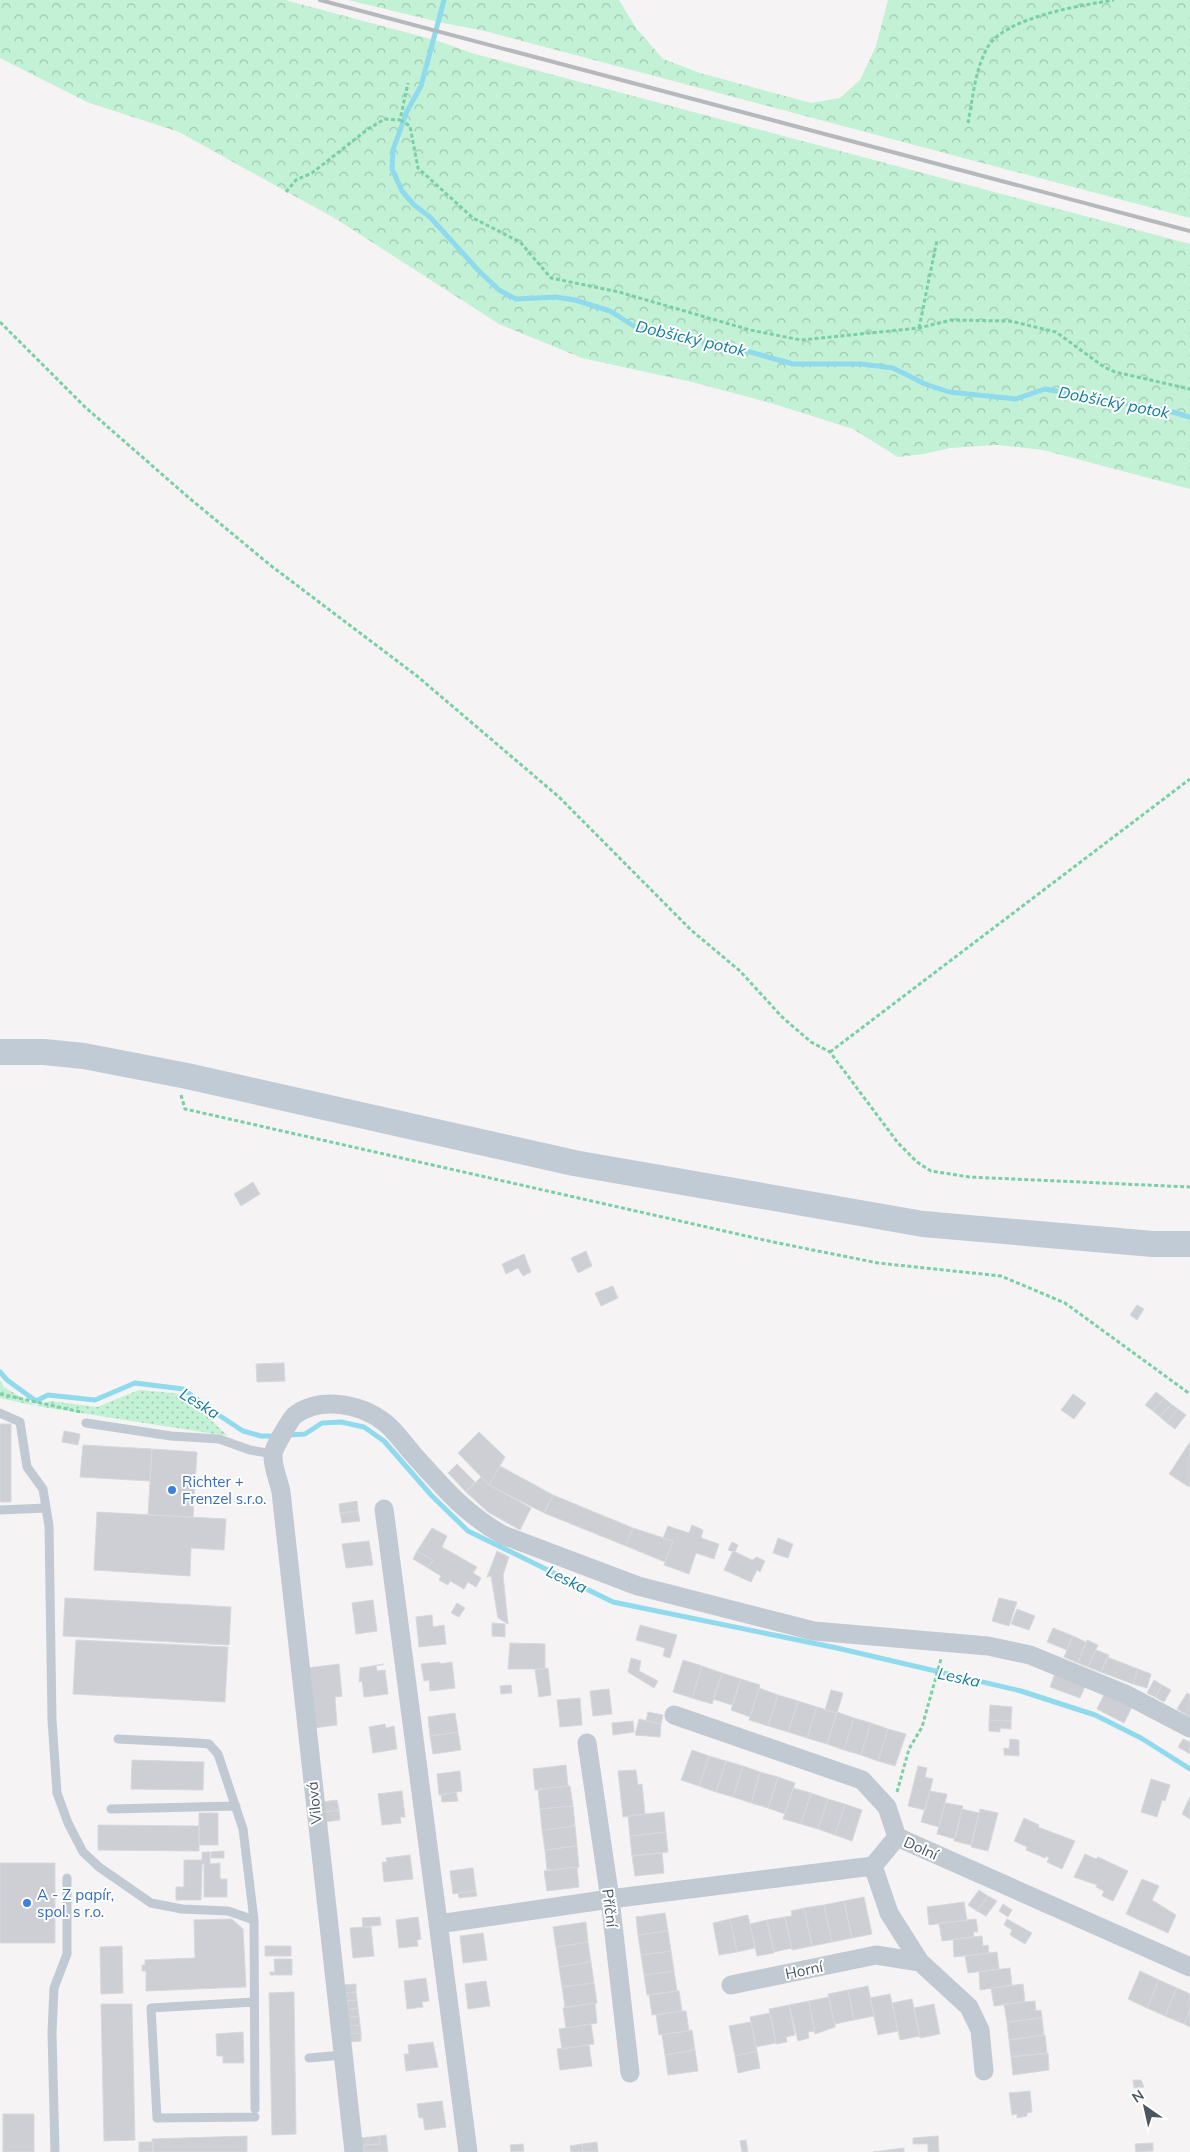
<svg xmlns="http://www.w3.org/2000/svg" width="1190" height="2152" font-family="Mulish,sans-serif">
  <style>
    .grass { fill: url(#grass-dots) }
    .forest { fill: url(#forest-crowns) }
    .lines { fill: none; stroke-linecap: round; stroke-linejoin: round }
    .stream { stroke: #90daee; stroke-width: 5 }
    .building { fill: #cdcfd5; stroke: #d7d9de }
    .path { stroke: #7ad0a6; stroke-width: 3; stroke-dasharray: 4 2.5; stroke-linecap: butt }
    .service { stroke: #c1cad2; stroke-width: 9 }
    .minor { stroke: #c1cad2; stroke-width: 19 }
    .secondary { stroke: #c1cbd6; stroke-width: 26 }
    .rail { stroke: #b5b8bd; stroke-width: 4 }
    .shop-dot { fill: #3f7fe0; stroke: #fff; stroke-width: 2 }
    .labels { text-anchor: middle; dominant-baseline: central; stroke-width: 4; stroke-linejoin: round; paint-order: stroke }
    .shop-label { font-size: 15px; fill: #366cbe; stroke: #fff; text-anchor: start }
    .street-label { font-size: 15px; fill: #4a5661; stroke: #fff }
    .water-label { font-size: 16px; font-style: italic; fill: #0c7c9b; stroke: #fff }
  </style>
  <defs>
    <pattern id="grass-dots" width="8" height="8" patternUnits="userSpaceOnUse" patternTransform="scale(1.25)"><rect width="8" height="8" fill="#c3f1d5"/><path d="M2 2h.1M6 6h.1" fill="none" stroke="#a0c6b0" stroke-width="1.8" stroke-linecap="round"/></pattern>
    <pattern id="forest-crowns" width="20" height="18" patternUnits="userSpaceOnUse" patternTransform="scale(1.25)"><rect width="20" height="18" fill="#c3f1d5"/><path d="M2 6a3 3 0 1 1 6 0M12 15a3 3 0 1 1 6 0" fill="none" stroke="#a0c6b0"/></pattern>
  </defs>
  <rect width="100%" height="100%" fill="#f5f3f3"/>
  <path class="grass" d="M0,1380L4,1387L36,1406L50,1401L97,1407L139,1390L183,1394L228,1436L36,1406L0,1398Z"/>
  <path class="forest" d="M0,0H285L438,41L475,54L1190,244V489L1043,450L997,445L950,448L924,454L898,457L853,429L774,404L692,382L582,358L499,324L336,219L179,132L87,102L0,58Z
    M348,0H619L636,28L663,59L700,73L811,103L840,98L860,80L876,46L888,0H1190V218L481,30L443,23Z"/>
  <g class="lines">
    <path class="stream" d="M444,0L421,86L407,111L393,150L392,169L402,191L414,205L430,217L478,270L499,290L516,299L556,297L575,300L610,311L637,328L714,342L793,364H861L893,368L925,384L949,392L1016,399L1045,389L1169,411L1190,417
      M0,1372L7,1380L36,1401L48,1395L95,1400L135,1383L183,1389L214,1412L243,1431L261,1436H276
      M287,1435L305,1434L322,1423L341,1422L364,1427L384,1441L432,1496L468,1531L613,1602L837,1648L1021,1691L1095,1715L1141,1738L1190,1769"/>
  </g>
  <path class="building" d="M253,1182L260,1194L241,1206L234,1194Z
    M586,1251L592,1266L578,1273L571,1258Z
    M524,1254L531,1272L523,1276L518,1268L506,1274L502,1264Z
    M613,1286L618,1298L601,1306L595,1293Z
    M1137,1305L1144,1309L1137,1320L1130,1315Z
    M284,1363L285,1381L257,1382L256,1364Z
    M1156,1392L1164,1398L1153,1411L1145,1405Z
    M1073,1394L1086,1403L1074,1419L1061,1410Z
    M1164,1398L1171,1404L1160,1417L1153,1411Z
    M1171,1404L1178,1409L1167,1423L1160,1417Z
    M1178,1409L1186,1415L1175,1429L1167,1423Z
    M0,1424H11V1502H0Z
    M64,1431L80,1434L78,1445L62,1442Z
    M479,1432L505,1457L489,1485L458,1453Z
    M1190,1442V1485L1189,1487L1169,1474Z
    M83,1445L152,1449L150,1481L80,1477Z
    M152,1449L197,1452L193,1517L148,1515Z
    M457,1464L475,1482L466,1492L448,1473Z
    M500,1466L553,1495L544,1513L489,1485Z
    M481,1477L489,1485L531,1508L520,1530L488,1512L466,1492Z
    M553,1495L633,1528L626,1546L544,1513Z
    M357,1501L358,1511L340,1513L339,1504Z
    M358,1511L360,1521L342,1523L340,1513Z
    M97,1512L226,1519L224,1550L191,1548L190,1576L94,1570Z
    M692,1525L703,1530L701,1538L719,1544L714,1559L696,1553L689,1574L664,1565L673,1541L663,1538L668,1526L689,1533Z
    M432,1528L447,1536L442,1547L477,1567L473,1573L481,1578L476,1587L468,1582L464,1589L450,1581L448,1585L439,1580L441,1576L428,1568L433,1560L417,1551Z
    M633,1528L673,1541L665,1562L626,1546Z
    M778,1538L793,1544L788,1558L773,1553Z
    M369,1541L373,1565L346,1568L342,1544Z
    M732,1542L738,1545L735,1552L728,1550Z
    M417,1551L433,1560L428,1568L413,1559Z
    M497,1551L509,1557L503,1575L508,1624L498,1618L491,1576L487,1577Z
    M733,1551L752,1560L757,1557L765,1561L760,1572L757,1570L751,1582L724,1570Z
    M65,1598L231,1607L229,1645L63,1636Z
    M999,1598L1017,1602L1009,1626L992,1621Z
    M373,1600L377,1631L356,1634L352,1603Z
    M457,1603L465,1608L459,1617L451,1613Z
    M1017,1609L1035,1616L1029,1630L1011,1624Z
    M432,1615L433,1627L444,1625L446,1644L419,1647L416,1617Z
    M492,1623L505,1624V1637L492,1636Z
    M640,1625L677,1635L670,1658L663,1656L665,1648L636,1640Z
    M1053,1628L1073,1636L1067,1650L1047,1642Z
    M1073,1636L1086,1642L1078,1663L1064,1657Z
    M76,1640L228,1647L225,1702L73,1694Z
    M1087,1640L1098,1645L1088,1667L1078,1663Z
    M510,1643L545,1644V1669H508Z
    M1096,1650L1109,1655L1101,1672L1088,1667Z
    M1107,1657L1138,1669L1133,1684L1101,1672Z
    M631,1658L641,1661L639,1671L658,1681L654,1688L628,1672Z
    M683,1660L702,1666L692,1698L673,1692Z
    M440,1662V1664L452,1662L455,1688L430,1691L429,1680L424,1681L421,1664Z
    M339,1664L342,1696L335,1697L337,1725L313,1728L307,1668Z
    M384,1664L376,1666L377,1671L385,1670L388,1694L364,1697L362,1681L359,1682L360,1668Z
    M702,1666L722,1673L712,1704L692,1698Z
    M548,1668L551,1695L539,1697L535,1670Z
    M1138,1669L1151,1674L1147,1688L1133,1684Z
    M722,1673L741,1679L732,1705L713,1699Z
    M1055,1673L1086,1684L1080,1698L1050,1687Z
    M741,1679L760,1685L750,1717L731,1710Z
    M1154,1680L1162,1685L1155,1697L1147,1693Z
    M511,1685L512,1693L501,1694L500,1686Z
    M1162,1685L1171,1690L1164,1702L1155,1697Z
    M759,1688L778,1695L768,1726L749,1720Z
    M609,1689L612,1714L593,1716L590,1691Z
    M831,1690L843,1693L837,1713L825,1710Z
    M1105,1693L1132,1707L1124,1723L1097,1709Z
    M1187,1693L1190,1695V1717L1177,1709Z
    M778,1695L798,1701L788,1732L768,1726Z
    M580,1698L582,1725L560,1727L557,1700Z
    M798,1701L817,1707L807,1738L788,1732Z
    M990,1705L1012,1707L1011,1721L989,1720Z
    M817,1707L837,1713L827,1744L807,1738Z
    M648,1712L663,1715L661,1724L646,1721Z
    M837,1712L854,1718L844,1750L827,1744Z
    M455,1713L458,1732L430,1736L428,1717Z
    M854,1718L871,1723L861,1755L844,1750Z
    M639,1719L661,1724L660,1737L635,1735Z
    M989,1720L1011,1721V1729L1000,1728V1732L989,1731Z
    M633,1721L634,1732L613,1735L612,1723Z
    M871,1723L888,1729L878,1761L861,1755Z
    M385,1724L386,1728L394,1726L397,1749L373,1753L369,1727Z
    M888,1729L906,1734L895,1766L878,1761Z
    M458,1732L461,1750L433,1754L430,1736Z
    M1010,1739L1019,1740V1756L1004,1755V1748L1009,1749Z
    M1183,1739L1190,1742V1754L1178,1747Z
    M692,1750L709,1756L699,1786L681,1780Z
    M709,1756L726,1761L716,1792L699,1786Z
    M132,1760L204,1762L203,1790L131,1789Z
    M726,1761L743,1766L733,1797L716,1792Z
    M566,1765L568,1786L535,1790L533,1769Z
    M743,1766L760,1772L751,1803L733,1797Z
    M918,1766L927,1768L925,1777L933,1779L925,1810L908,1806Z
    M636,1770L638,1785L642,1784L645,1814L623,1817L618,1771Z
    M460,1771L462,1791L439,1795L437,1774Z
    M760,1772L778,1777L768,1808L751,1803Z
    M778,1777L795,1783L785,1814L768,1808Z
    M1151,1779L1170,1785L1165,1801L1162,1800L1157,1817L1141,1812Z
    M568,1786H570L573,1806L540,1809L538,1789Z
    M793,1788L811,1793L801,1824L783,1819Z
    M402,1791L405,1817H400L401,1823L382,1825L378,1794Z
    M930,1791L947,1794L939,1827L921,1822Z
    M456,1792L458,1801L442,1802L441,1795Z
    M811,1793L828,1799L818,1829L801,1824Z
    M1190,1797V1819L1182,1814Z
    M828,1799L845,1804L835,1835L818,1829Z
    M337,1800L339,1810L323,1812L322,1802Z
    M945,1803L963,1806L955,1839L937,1834Z
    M845,1804L862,1810L852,1841L835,1835Z
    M573,1806L575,1826L542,1830L540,1809Z
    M962,1809L979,1813L971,1845L954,1841Z
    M980,1809L998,1813L988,1851L971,1847Z
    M339,1810L340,1820L325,1822L323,1812Z
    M664,1812L666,1832L630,1836L628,1816Z
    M199,1813H218V1845H199Z
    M1024,1818L1039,1825L1038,1827L1075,1841L1062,1869L1047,1862L1049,1858L1046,1856L1045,1858L1026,1850L1027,1847L1014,1841Z
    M98,1825L199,1826V1851L98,1850Z
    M575,1826L577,1846L545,1850L542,1830Z
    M666,1832L668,1852L632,1856L630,1836Z
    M577,1846L579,1867L547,1870L545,1850Z
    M224,1851V1858H211V1852Z
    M202,1852H210V1864L220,1863V1879H227V1897H204V1864H202L201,1900H176V1887H184V1860H202Z
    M662,1853L664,1873L635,1876L632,1856Z
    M1085,1854L1096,1859L1098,1857L1128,1871L1113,1901L1102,1896L1104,1891L1096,1887L1097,1885L1074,1877Z
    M410,1855L413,1879L384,1882L382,1862H387L386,1858Z
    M0,1863H55V1943H0Z
    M577,1867L579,1887L547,1891L544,1871Z
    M473,1868L476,1891L453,1894L450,1871Z
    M1142,1879L1159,1886L1152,1900L1176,1915L1168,1933L1126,1914Z
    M979,1890L988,1896L977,1911L968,1905Z
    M476,1891L477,1896L459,1898L458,1893Z
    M988,1896L997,1901L986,1916L977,1911Z
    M864,1897L872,1934L852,1938L844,1901Z
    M844,1901L852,1938L832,1942L824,1905Z
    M964,1902L967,1920L929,1925L927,1907Z
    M1003,1904L1012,1910L1008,1917L999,1911Z
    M824,1905L832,1942L812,1946L804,1908Z
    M804,1908L812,1946L792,1950L785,1917L792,1916L791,1911Z
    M665,1913L668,1931L638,1935L636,1917Z
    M748,1915L755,1948L737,1952L730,1919Z
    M380,1917L381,1925L363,1927L362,1918Z
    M418,1917L421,1939L417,1940L418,1946L399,1948L396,1920Z
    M785,1917L792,1948L774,1952L767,1920Z
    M232,1919L243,1929L246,1987L146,1991V1971H142V1965H145V1960L195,1958L194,1920Z
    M730,1919L737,1952L719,1955L713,1923Z
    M976,1919L978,1932H973L974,1937L942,1941L939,1923Z
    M1007,1919L1032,1933L1025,1944L1010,1935L1012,1930L1004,1925Z
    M767,1920L774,1953L757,1956L750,1924Z
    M586,1922L588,1942L556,1947L553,1927Z
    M363,1927H371L374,1956L353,1958L350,1928Z
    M668,1931L671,1951L641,1955L638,1935Z
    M483,1933L487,1960L463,1963L460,1936Z
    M982,1936L983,1946L988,1945L989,1953L954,1957L953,1939Z
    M588,1942L591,1962L559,1967L556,1947Z
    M122,1946L123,1993L101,1994L100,1947Z
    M265,1946H291V1956H265Z
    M671,1951L674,1971L644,1975L641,1955Z
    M997,1952L999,1969L968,1973L965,1956Z
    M274,1959H292V1975H270V1972H275Z
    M591,1962L594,1983L562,1987L559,1967Z
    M1010,1968L1012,1985L980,1990L979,1972Z
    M674,1971L677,1991L647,1995L644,1975Z
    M1140,1971L1159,1980L1147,2008L1128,1999Z
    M426,1978L429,2001L422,2002L423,2007L407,2009L404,1981Z
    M1159,1980L1177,1988L1165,2016L1147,2008Z
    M486,1981L490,2006L468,2009L465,1984Z
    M594,1983L597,2003L565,2007L562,1987Z
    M356,1984V1992L344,1993L343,1985Z
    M1023,1984L1025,2002L994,2006L991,1988Z
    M868,1986L874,2016L854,2020L848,1990Z
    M1177,1988L1190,1994V2010L1184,2024L1165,2016Z
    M848,1990L854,2020L835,2024V2027L828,1994Z
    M677,1991H679L682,2011L652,2015L649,1995Z
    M294,1992L296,2134L272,2135L269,1993Z
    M356,1992L357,2000L345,2001L344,1993Z
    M890,1994L898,2031L878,2035L870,1998Z
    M829,1997L835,2027L815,2034L809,2001Z
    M912,1999L920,2036L900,2040L892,2003Z
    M357,2000L358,2008L346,2010L345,2001Z
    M809,2001L815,2031L808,2032L809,2038L798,2041L789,2005Z
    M1035,2001L1036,2011L1041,2010L1042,2018L1007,2022L1004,2004Z
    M595,2003L597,2023L566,2028L563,2008Z
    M101,2004H132L135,2140L104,2141Z
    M934,2004L940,2034L920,2038L914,2008Z
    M789,2005L795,2035L786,2037L787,2042L776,2044L769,2009Z
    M358,2008L359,2016L346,2018V2010Z
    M1190,2010V2027L1184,2024Z
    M682,2011H686L689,2031L659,2035L656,2015Z
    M770,2013L776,2043L756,2047L750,2017Z
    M359,2016L360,2025L347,2026L346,2018Z
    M1042,2018L1044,2035L1009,2040L1007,2022Z
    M751,2022L757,2051L735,2056L729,2026Z
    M591,2024L594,2044L562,2049L559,2029Z
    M360,2025L361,2033L348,2034L347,2026Z
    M692,2030L695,2050L665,2055L662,2035Z
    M243,2032L244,2063H223V2056H217L216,2034Z
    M361,2033V2041L349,2042L348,2034Z
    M1045,2035L1047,2053L1011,2057L1009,2040Z
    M433,2042L438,2067L406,2071L404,2054H409L408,2045Z
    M589,2045L592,2066L560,2070L557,2049Z
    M695,2050L698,2071L668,2075L665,2055Z
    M757,2051L760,2068L738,2073L735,2056Z
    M1048,2053L1049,2070L1013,2075L1011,2057Z
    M1133,2080H1141L1144,2087L1134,2088Z
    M1030,2091L1032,2112L1027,2113V2116L1017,2118V2114L1012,2115L1009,2093Z
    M442,2101L446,2127L425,2130L423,2118H419L417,2104Z
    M3,2114H34V2152H3Z
    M386,2135L388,2152H364L363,2145L380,2144L379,2136Z
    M247,2136V2152H153L152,2139Z
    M379,2136L380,2144L362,2146L361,2138Z
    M938,2136L939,2152H928V2144H913V2138Z
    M746,2140L748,2152H742L740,2141Z
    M139,2142H153V2152H139Z
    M597,2142L598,2152H583L582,2144Z
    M1153,2143V2151L1136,2152L1135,2144Z
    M523,2144L524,2151L511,2152L510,2145Z
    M582,2144L583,2152H571L570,2146Z
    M904,2148V2152H873Z"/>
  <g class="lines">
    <path class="path" d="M400,120L410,126L418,168L473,218L520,242L551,278L619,292L750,330L801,340L919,328L951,320L1010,321L1056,332L1104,367L1115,372L1190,389
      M968,123C973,98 975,67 989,45C1008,17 1082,5 1114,0
      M286,192L296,180L312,173L368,129L385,119L400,120L408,83
      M0,322L85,407L188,497L270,565L417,676L559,797L691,930L740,971L782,1017L811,1042L830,1052L898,1143L917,1162L931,1171L969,1177L1190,1187
      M919,328L937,240
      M830,1052L1190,779
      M181,1095L185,1109L773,1242L878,1263L1001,1276L1065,1303L1190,1394
      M0,1394L81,1412
      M897,1792L909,1749L922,1727L941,1659"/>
    <path class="service" d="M0,1413L20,1422L27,1467L43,1489L49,1526L52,1720L57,1793L68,1823L83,1852L99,1867L151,1903L182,1909L228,1911L254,1920
      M86,1423L171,1436L219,1439L250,1450L273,1454
      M0,1510L46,1508
      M118,1739L197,1743L209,1744L218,1754L243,1829L254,1920L255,2109
      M111,1809L236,1806
      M254,2002L151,2008L157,2118L255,2117
      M309,2058L343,2055
      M55,2152L52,2033L54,1988L67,1954V1878"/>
    <path class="minor" d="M384,1509L468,2152
      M674,1715L862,1780L887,1807L897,1837L1190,1967
      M587,1743L610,1899L630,2073
      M873,1866L889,1913L920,1962
      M438,1924L610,1899L873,1866L897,1837
      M731,1985L876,1955L920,1962L969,2007L980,2030L984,2071
      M354,2152L281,1492C279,1481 272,1466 273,1454C273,1449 291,1418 295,1415C321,1396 361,1404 384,1422C395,1430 404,1444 413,1454C440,1484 466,1515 503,1535L638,1586L814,1631L988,1646L1030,1655L1125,1694L1190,1728"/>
    <path class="secondary" d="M0,1052H44L84,1056L187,1076L574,1163L923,1224L1153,1244H1190"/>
    <path class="rail" d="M320,0L1190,231"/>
  </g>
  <g class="shop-dot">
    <circle cx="172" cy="1490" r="5"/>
    <circle cx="27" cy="1903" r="5"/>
  </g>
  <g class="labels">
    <g class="shop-label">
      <text x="182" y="1481">Richter +<tspan x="182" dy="17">Frenzel s.r.o.</tspan></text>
      <text x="37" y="1894">A - Z papír,<tspan x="37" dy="17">spol. s r.o.</tspan></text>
    </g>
    <g class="street-label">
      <text transform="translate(314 1803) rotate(-96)">Vilová</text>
      <text transform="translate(921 1848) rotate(24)">Dolní</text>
      <text transform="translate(610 1908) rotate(83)">Příční</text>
      <text transform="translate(804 1970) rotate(-12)">Horní</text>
    </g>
    <g class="water-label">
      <text transform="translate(691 338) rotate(13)">Dobšický potok</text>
      <text transform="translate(1114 402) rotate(11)">Dobšický potok</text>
      <text transform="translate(200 1403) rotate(32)">Leska</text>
      <text transform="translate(567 1579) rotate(26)">Leska</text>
      <text transform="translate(959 1677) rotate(12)">Leska</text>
    </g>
  </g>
  <g transform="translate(1145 2107) rotate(326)" stroke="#ffffff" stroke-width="4" paint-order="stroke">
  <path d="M0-4L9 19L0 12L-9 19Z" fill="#4a5661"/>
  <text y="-8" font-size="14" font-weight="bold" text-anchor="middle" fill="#4a5661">N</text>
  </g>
</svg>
